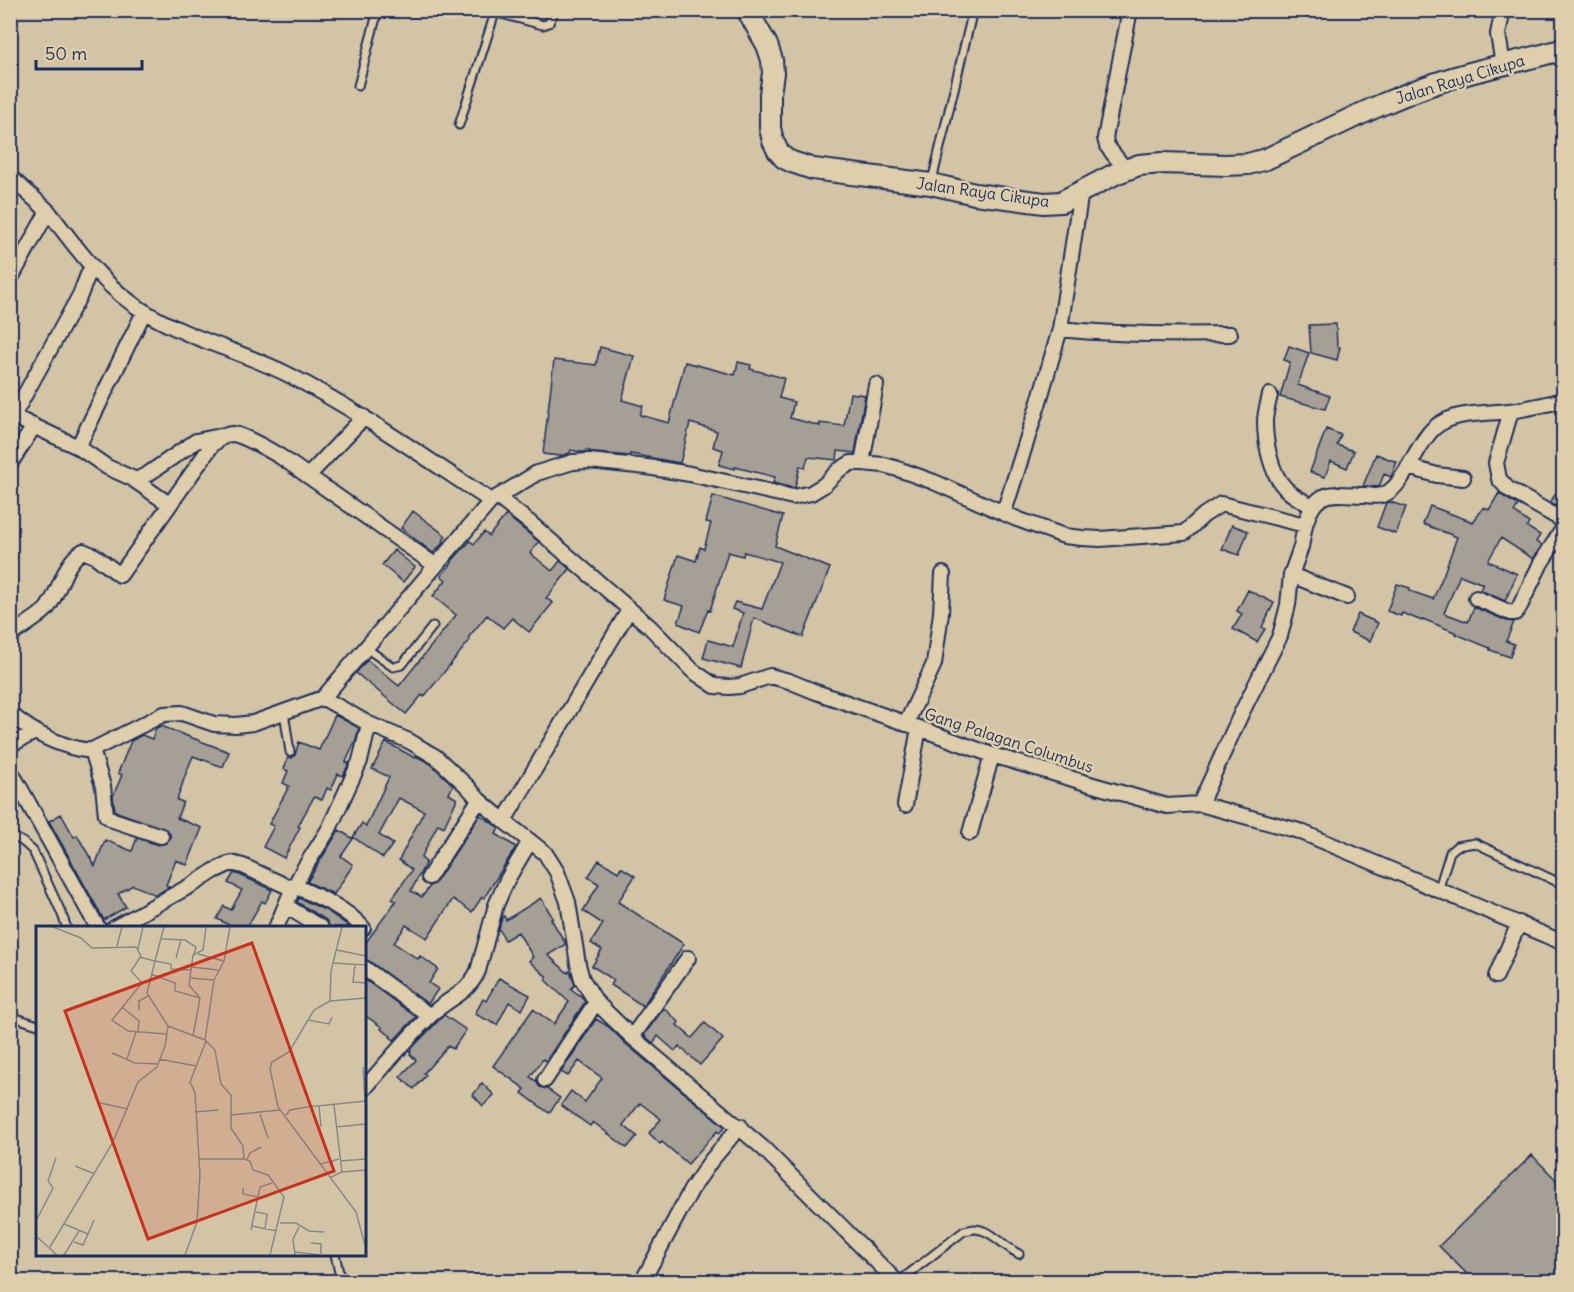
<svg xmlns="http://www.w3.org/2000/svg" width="1574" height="1292" font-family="Delius,sans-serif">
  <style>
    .building { fill: #a69f95; stroke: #1b2f5e; stroke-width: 1.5 }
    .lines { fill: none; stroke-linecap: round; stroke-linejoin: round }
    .service-casing { stroke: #1b2f5e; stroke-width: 11 }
    .minor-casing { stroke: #1b2f5e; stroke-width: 18 }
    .secondary-casing { stroke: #1b2f5e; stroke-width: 24 }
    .service { stroke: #dfceab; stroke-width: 7 }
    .minor { stroke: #dfceab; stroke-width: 14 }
    .secondary { stroke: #dfceab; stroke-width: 20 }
    .labels { text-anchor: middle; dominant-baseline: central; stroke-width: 5; stroke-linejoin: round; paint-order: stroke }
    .street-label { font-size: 16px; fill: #1b2f5e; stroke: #dfceab }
    .inset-road { fill: none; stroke: #898889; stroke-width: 1.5 }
    .view { fill: #c8321e; fill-opacity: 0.15; stroke: #c8321e; stroke-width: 3 }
    .inset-edge { fill: none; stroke: #1b2f5e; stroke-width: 3 }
  </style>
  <rect width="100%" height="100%" fill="#d3c4a6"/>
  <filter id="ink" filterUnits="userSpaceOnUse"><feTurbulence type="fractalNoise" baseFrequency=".0167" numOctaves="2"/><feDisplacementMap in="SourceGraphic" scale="12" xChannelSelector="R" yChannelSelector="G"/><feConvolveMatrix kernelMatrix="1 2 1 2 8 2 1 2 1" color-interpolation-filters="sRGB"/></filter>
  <g filter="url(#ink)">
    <path class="building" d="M1336,324L1337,347H1340L1337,360L1311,353L1309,325Z
      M1289,346L1309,353L1298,385L1330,396L1325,409L1280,397L1290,362L1284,360Z
      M600,347L634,356L622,400L643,406L640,415L669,423L685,362L735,375L738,362L751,365L750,369L784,378L779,398L794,402L790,418L820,426V423L844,426L850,393L865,395L855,453L838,451L837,460L808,457L805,468L800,466L795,487L793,488L773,483L775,477L735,467V469L719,465L723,450L713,447L717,431L690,423L680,463L630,454V456L595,453L586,450L585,452H581L571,450L570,453L560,456L543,454L554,360L596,365Z
      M1326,429L1341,435L1337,445L1354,451L1347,468L1331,461L1325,477L1310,472Z
      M1376,454L1397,462L1391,477L1384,474L1379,487L1363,486Z
      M1563,481V510L1550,503Z
      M1499,493L1504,497L1518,505L1514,512L1529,523L1527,527L1540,535L1536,542L1542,545L1533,559L1501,538L1488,561L1517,574L1505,601L1480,590L1483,584L1460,575L1444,613L1468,622L1474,607L1507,621L1514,622L1506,641L1514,644L1510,657L1490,650V648L1456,634L1457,633L1423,619L1422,621L1402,613L1401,616L1387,611L1397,584L1410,588V591L1433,599L1443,576L1457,537L1423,524L1430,506L1473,522L1484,507L1489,510Z
      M713,496L783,516L775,546L830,568L803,637L754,618L741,668L703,658L708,640L733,647L743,613L732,609L735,602L762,609L780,562L744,552L743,556L728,552L710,611L708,610L699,632L678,623L684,606L664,600L678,555L696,561L700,547L704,549L711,523L706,522Z
      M1390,502L1406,507L1396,534L1377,527L1386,503Z
      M413,511L446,536L443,541L444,542L433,553L401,528Z
      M506,515L539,542L530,553L552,571L560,561L570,569L546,598L553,603L529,632L512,618L503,628L487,615L468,638L470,640L424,697L422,695L406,714L356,673L367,660L399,686L456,615L433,596L446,580L441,576L452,563L451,562L470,541L474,544L484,532L489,536Z
      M1232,525L1248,531L1239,555L1222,549Z
      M394,550L415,567L403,582L382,565Z
      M1248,590L1274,603L1262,627L1265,629L1257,642L1233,629L1242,614L1237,611Z
      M1358,614L1378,623L1370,641L1350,632Z
      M335,715L359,728L356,739L346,762L349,763L343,776L338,774L331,790L327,788L322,800L314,797L298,826L300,827L284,858L263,847L274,826L269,824L289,786L283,783L288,771L284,769L288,757L292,758L295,755L299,742L319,750Z
      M161,726L229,752L223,767L193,756L185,776L177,800L183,802L177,818L202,828L187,865L176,860L166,885L169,887L156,895L133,885L118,894L126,907L104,920L49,821L61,814L74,837L77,835L95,866L105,840L132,851L137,838L158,845L166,843L170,838V834L167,830L117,812L115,810L113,796L122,775L118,773L131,741L142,735L152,739L156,728Z
      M386,742L415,758L416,756L431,764L453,785L449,794L457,799L444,827L438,824L421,858L426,862L411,891L422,897L430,886L436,882L480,815L499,828L496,834L516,847L491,887L484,898L482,897L472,912L453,899L427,938L406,925L394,943L418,959L420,956L438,969L429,983L438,989L428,1004L369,961L364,959V945L396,901L392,899L412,870L399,860L424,811L399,798L379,835L393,844L383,858L353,837L362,823L366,826L389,777L372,769Z
      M339,830L353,839L341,856L353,865L334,894L307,882Z
      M599,860L618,872L621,867L635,876L618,902L684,944L643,1006L611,985L614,980L592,966L602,950L591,943L603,924L583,911L599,884L588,877Z
      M234,873L240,875L272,890L265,903L262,901L247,927H233L217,919L224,906L231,910L242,890L228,883Z
      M299,898L327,911L350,927H330L326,920L297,902Z
      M541,898L553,918L551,919L566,944L548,955L568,973L569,971L571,973L575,985L571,989L582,997L585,1002L546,1061L543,1059L530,1077L536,1081L540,1087L547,1089L560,1098L549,1113L522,1093L525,1089L493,1066L533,1009L554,1024L569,1002L545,980L547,977L529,961L533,957L518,932L505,940L499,929L502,917L504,916L506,920Z
      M499,978L530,995L522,1010L509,1002L497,1025L475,1014L483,999L486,1001Z
      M364,979L416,1017L394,1040L390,1037L391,1036L381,1029L382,1027L364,1015Z
      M664,1008L679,1022L677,1025L692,1038L705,1023L723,1039L700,1065L679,1046L675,1051L658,1036L653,1043L644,1035Z
      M444,1015L466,1030L453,1049L448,1046L424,1073L426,1075L414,1089L400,1077L416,1060L410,1054L411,1052L409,1051Z
      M596,1019L609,1027L626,1044L725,1127L719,1133L717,1131L688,1164L662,1142L660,1144L649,1133L661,1119L640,1103L623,1125L637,1136L627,1148L593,1122L590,1126L561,1105L571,1091L585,1102L602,1078L579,1061L568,1076L561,1072Z
      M482,1083L494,1095L483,1106L473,1095Z
      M1532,1155L1563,1187V1281H1474L1439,1246Z"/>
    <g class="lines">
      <defs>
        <path id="service" d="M486,10L543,25L549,23L555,10
          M1552,55L1564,67
          M358,86L378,10
          M459,125L495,13
          M932,181L973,10
          M366,648L393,667L402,665L433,626
          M284,712L290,752
          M10,835L23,842L33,851L61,912L67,928
          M1438,891L1450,852L1457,846L1475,843L1564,885
          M10,1016L38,1025
          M335,1254L341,1282
          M898,1282L964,1231C965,1231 973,1229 974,1229C991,1229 1004,1247 1019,1254"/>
        <path id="minor" d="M1503,65L1498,34L1503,10
          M1126,170L1107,146L1105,138L1130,10
          M10,177L48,211L10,280
          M48,211C77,248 104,288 145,312C189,339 241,351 287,374C358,410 424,457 491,501
          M1060,329C1116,335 1173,335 1230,334
          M1270,395C1268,404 1265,413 1265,422C1265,442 1271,474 1285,488C1292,496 1303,501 1312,506
          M1511,411L1496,463L1499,479L1508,489L1564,521
          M10,415L78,447L107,467L136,480L148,474L196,441L221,436
          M13,416L80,295L91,267
          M78,447L144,312
          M862,463L876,385
          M10,464L34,426
          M1408,467L1437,475L1463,478
          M308,476L364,417
          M134,480L169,504
          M497,497L529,522L650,627L693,671L715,686L729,687L740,686L770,676L789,681L816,692L919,728L992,755L1093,785L1167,806L1200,804L1299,831L1564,943
          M1004,512L1038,405L1060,329L1081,191
          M1305,525C1316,487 1333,494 1366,495C1372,496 1379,497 1385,494C1405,485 1416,444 1434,428C1453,411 1485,414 1509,411C1527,409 1546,404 1564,400
          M1291,575L1347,597
          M1476,598L1511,613H1515L1519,608L1541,563L1564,527
          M10,634L14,633C22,627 45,613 48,607C61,589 64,562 83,551L95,556L120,575L212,445C218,440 224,434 233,434C243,435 271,451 281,457L435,565
          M323,698L491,501L537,473L573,462L589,461L647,467L690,474L793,497L811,493L824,485L839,470L851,463H862L884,465L898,469L934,482L1017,519L1064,536L1082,538L1100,539L1184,533L1204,515L1221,504L1305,525L1301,547L1291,575L1288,605L1280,636L1241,714L1200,804
          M10,714C18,720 26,726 34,731C47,739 78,752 92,750L164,714L182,713L214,724L236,725L253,723L323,698L369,724L409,741L436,757L468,787L479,800L504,821L545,853L557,872L568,902L578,964L582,979L596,1002L632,1037L763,1148L897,1282
          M906,724L934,664L941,613L943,574
          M10,745L35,732
          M92,750L103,786L106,815L113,820L161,836
          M10,770L98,928
          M905,805L919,728
          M504,821L629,610
          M970,833L992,755
          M429,877L479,800
          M295,886C319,897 346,908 363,928
          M286,906L321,928
          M114,928L197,882L214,871L231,863L243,866L293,889
          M276,928L290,895L303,870L329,829L360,761L369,724
          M364,968L430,1016
          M1496,976L1519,923
          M632,1037L688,958
          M545,1080L596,1002
          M364,1089C386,1064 407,1038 431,1015C449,997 466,996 478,971L496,905L507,880L530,841
          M642,1282L691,1190L710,1162L740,1126"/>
        <path id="secondary" d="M747,10L767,45L772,60L773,73L770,94V128L773,141L778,151L784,158L792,162L813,169L931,184L975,194L1044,203L1061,202L1115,174L1139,165L1162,163L1226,165L1248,164L1266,159C1327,131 1387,98 1452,78C1489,67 1527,60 1564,49"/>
      </defs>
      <use href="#service" class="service-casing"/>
      <use href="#minor" class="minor-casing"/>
      <use href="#secondary" class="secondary-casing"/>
      <use href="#service" class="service"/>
      <use href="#minor" class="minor"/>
      <use href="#secondary" class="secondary"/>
    </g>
  </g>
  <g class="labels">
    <g class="street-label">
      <text transform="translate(1460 79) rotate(-17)">Jalan Raya Cikupa</text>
      <text transform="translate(983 192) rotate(8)">Jalan Raya Cikupa</text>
      <text transform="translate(1009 740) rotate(18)">Gang Palagan Columbus</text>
    </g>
  </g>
  <g transform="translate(36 926)">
    <rect width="330" height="330" fill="#d3c4a6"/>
    <path class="inset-road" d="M17,1L45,12L56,22L100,21L105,30L95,45L106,57L76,94L92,105L130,108M128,1L119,35L135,38V43L156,44M306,1L295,45L294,75L278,84L253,126L236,136L234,143L242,181L320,286L330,323M126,13L149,14L160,21L158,28M81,20L86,1M102,23L107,1M301,24L330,30M162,28L188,35L194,1M140,32L145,14M297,37L330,39M319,39L317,56L330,57M156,41L182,44M115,48L139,57V65L164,72L157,110M155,52L178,54M164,72L153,59L157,29L167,24L170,1M294,75L330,72M86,81L103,95L102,106M103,84V75L112,70M272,94L293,98L296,91M132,100L169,114L179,124L185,158L195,169V202L207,220L208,233H162M169,114L178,54L188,35M76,127L99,137L122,138M91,133L100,106M123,133L160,140M327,141L329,175M64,177L92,183M283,180L285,201M159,186L182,184M224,188L232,212M194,189L244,184M250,189L254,184L271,181L330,175M300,201L330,198M208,233L214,235L217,244L232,249L248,271L234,329M211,233L214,227L225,221M304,235L330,233M285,238L303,233M39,240L59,248M306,246L330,244M295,251L306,246L298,179M207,262V268L222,271M220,286L231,288L229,303M0,295L17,262L12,255L20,232M244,297H260L273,305L288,306M28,298L52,308L58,294M216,300L241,305M215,304L224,261L236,257M0,310L21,329M38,316L47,319L52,308M275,317L285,318V328M14,321L77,216L102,156L121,141L129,120L132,100L111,67L119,35L103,31M259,326L284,329M28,329L43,305M149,329L161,296L164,249L159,167L154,156L170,115M259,329L257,313L263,301"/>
    <path class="view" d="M216,17L298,245L112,313L29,85Z"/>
    <rect width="330" height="330" class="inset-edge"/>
  </g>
  <rect width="1574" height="1292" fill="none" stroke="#dfceab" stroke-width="36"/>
  <rect x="18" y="18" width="1538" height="1256" fill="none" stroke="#1b2f5e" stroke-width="2" filter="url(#ink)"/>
  <path d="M36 60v9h106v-9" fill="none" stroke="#1b2f5e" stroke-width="3"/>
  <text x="45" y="60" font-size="18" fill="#1b2f5e" stroke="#dfceab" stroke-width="4.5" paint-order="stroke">50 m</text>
</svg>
